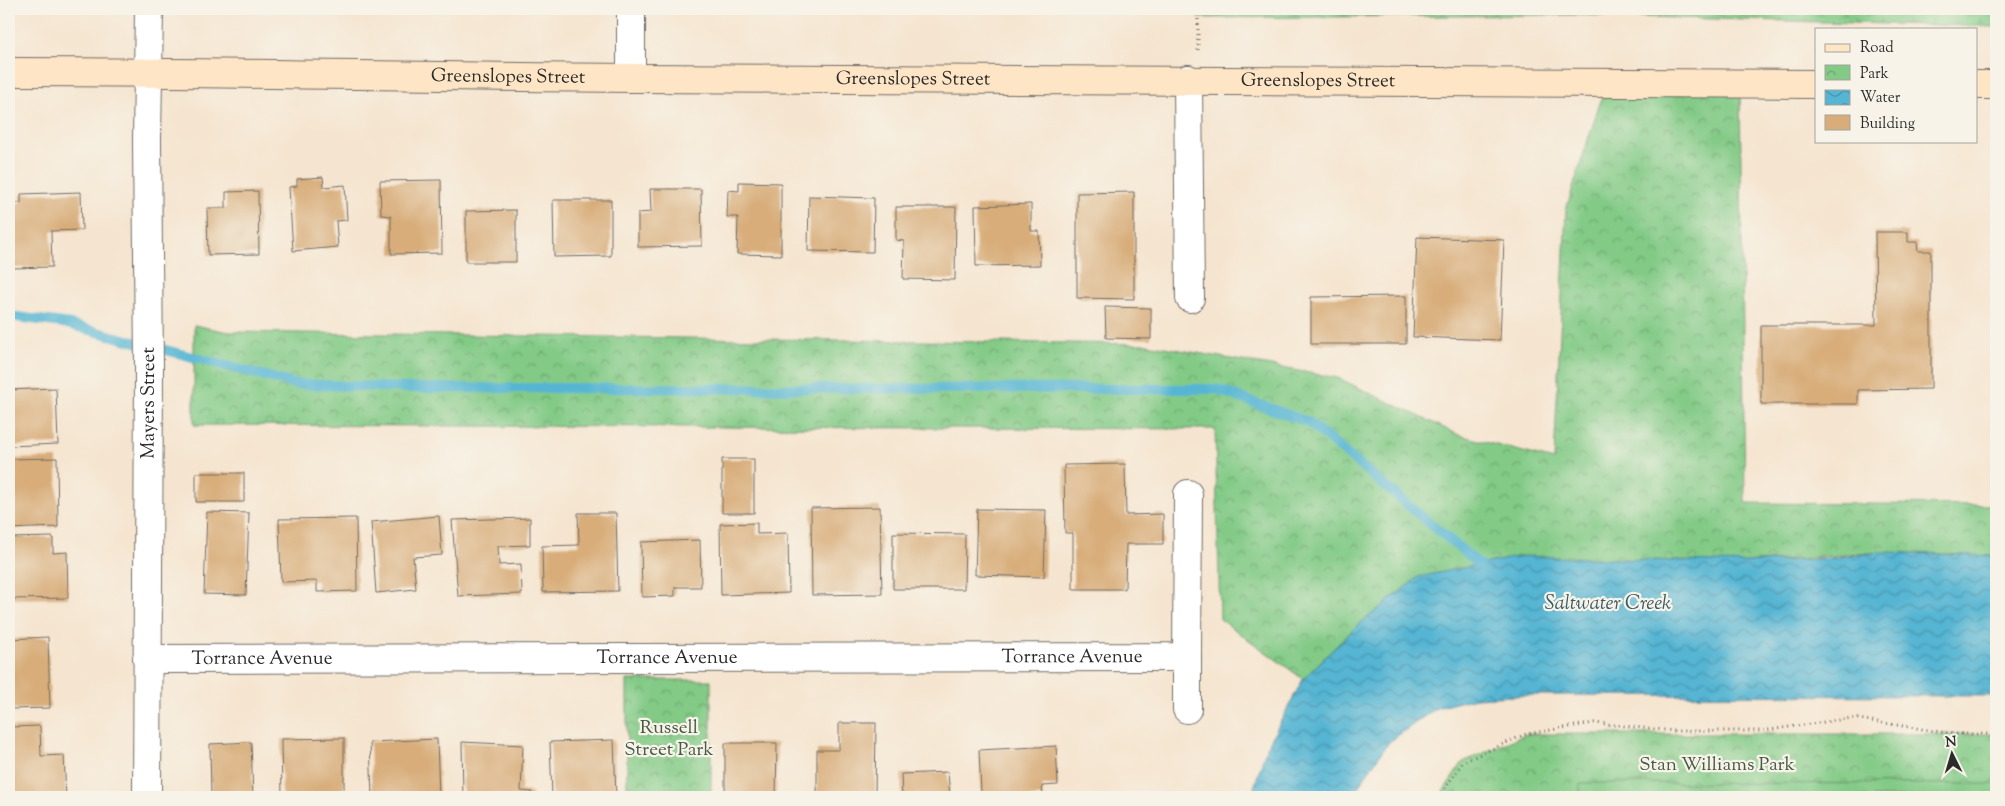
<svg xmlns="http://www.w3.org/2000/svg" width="2005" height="806" font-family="'Sorts Mill Goudy',serif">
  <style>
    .wetland { fill: url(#wetland-marsh); stroke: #567a58 }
    .park { fill: url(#park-crowns); stroke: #567a58 }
    .garden { fill: #82ca86; stroke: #567a58 }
    .water { fill: url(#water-waves); stroke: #40707f }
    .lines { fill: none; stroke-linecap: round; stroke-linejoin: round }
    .stream { stroke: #55b5d3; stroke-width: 10 }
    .building { fill: #d8ad7a }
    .street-casing { stroke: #726c65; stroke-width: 30 }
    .secondary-casing { stroke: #726c65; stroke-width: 30 }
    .path { stroke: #726c65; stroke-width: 3; stroke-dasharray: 1 4; stroke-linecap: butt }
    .street { stroke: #fff; stroke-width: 28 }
    .secondary { stroke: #fde5c5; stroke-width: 28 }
    .labels { text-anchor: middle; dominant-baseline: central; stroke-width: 4.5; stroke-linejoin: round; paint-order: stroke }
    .street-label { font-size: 19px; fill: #2b2b2b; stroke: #f7f3e8 }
    .park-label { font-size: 19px; fill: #455b46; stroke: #f7f3e8 }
    .water-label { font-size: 20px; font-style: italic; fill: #3a5b66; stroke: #f7f3e8 }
  </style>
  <defs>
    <pattern id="wetland-marsh" width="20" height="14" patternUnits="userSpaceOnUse" patternTransform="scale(1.25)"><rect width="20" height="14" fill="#82ca86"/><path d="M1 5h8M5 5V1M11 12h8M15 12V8" fill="none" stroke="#6ba46e"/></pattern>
    <pattern id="park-crowns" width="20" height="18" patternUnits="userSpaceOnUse" patternTransform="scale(1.25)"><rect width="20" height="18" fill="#82ca86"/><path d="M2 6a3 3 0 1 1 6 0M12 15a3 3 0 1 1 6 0" fill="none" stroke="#6ba46e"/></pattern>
    <pattern id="water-waves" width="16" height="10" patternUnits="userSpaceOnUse" patternTransform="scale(1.25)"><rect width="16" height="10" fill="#55b5d3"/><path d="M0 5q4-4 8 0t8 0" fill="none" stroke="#4793ab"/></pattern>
  </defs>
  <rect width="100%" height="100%" fill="#f7f3e8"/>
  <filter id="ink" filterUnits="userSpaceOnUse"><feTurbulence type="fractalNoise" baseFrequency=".02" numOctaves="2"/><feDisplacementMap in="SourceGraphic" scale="10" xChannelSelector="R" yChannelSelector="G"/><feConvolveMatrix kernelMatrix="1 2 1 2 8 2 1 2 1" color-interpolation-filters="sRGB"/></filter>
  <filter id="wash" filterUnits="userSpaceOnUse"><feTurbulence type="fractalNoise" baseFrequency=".0096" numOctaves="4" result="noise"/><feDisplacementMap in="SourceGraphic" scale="20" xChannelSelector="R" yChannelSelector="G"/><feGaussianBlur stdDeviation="1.12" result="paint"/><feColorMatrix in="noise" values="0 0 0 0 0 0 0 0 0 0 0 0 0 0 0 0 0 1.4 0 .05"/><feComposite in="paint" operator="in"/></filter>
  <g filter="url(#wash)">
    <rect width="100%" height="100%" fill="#f5e5d0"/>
    <path class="wetland" d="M1198,9H1996V27L1574,15L1198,18Z"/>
    <path class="park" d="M1606,83H1740L1745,503L1996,505V556L1882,552L1745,563L1357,626L1303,679L1220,619L1215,429L194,425V325L229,332L1147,344L1338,378L1459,435L1554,460L1566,210Z
      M627,680H711V797H627Z
      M1526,734H1996V797H1439L1463,762Z"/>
    <path class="garden" d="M1580,783L1996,784V797H1580Z"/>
    <path class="water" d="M1882,552L1996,556V696L1533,695L1475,698L1436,708L1389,742L1362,781L1354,797H1251L1266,749L1303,679L1357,626L1418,577L1522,556L1745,563L1831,558Z"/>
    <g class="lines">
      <path class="stream" d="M9,316L63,323L295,384L410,388L1216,389L1308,422L1480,565"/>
    </g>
    <g id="blocks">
      <path class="building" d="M323,177L324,187L345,185L347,220L336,221L338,247L293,251L289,187L297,186V179Z
        M441,180L442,253L391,254V216L381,215L380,181Z
        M739,182L781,183V255L737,254L738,217H727L728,190L739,191Z
        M650,189H701L702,246L638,247V213L651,212Z
        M258,191L259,254L208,255L207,208H226V192Z
        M81,192L82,230L51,231L52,267L11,268L9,204L21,203V194Z
        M1134,192V299L1077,298V193Z
        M809,196L874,198L873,252L808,251Z
        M553,200H611V256L554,257Z
        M1031,204V231H1039L1040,265L976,266L975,206Z
        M896,207H956L955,280L903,279L904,241L896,240Z
        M516,210V262H466V211Z
        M1875,232H1908V242H1917L1918,251H1931V389L1858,390V404H1761V325H1876Z
        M1417,237L1504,240L1500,340L1413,337Z
        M1406,296V344H1311V297Z
        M1105,307L1151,308V339L1106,338Z
        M56,388L58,444L9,446V390Z
        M57,458L58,527L9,529V459Z
        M722,459H754V513H722Z
        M1125,464L1126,515L1163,514V544H1126L1125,589H1073V533H1065L1064,465Z
        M196,473H244V502H196Z
        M880,507L882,594L812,595L811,508Z
        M977,509L1046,510L1044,577L975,575Z
        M207,512L249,513L246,595L204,594Z
        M578,513H616L618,591L543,592L542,546L579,545Z
        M439,516L442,555L413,557L416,589L376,593L371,522Z
        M356,518L357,591L317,592V581L281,582L279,519Z
        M530,518V545L498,546L499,565L521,564L522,594L458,596L452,520Z
        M757,523V534L788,533L789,593L721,595L720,524Z
        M893,533L965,534L964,589H893Z
        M53,537V553L67,552L68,598L9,599V538Z
        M700,540L701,587H675V596L642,597L641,542Z
        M48,637L50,708L9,709V639Z
        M839,723H876L875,797H817V750H839Z
        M40,726L41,756L64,755L66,797H9V727Z
        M344,738V797H282L281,739Z
        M437,739L439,797H372L370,742Z
        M614,740L616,797H552L550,742Z
        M251,742L253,797H211L210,744Z
        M462,742L523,745L521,791L532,792V797H463Z
        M725,743H777L776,797H725Z
        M1056,746L1058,785L1042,786L1043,797H992L991,793H981L979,750Z
        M948,772L950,797H902L901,774Z"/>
    </g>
  </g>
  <g filter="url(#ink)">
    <use href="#blocks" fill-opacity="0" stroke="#726c65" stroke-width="1"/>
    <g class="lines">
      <defs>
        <g id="street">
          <path d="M631,9V78"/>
          <path d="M1188,79L1190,298"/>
          <path d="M1187,657V709"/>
          <path id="s1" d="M147,659L1187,657L1188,494"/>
          <path id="s2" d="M147,797L149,367L147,140L149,9"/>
        </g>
        <g id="secondary">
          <path id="s3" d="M9,72C218,72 427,77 635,78C1029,80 1423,81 1816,84"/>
          <path d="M1976,85H1996"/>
        </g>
      </defs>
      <use href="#street" class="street-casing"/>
      <use href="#secondary" class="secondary-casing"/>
      <path class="path" d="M1198,9V51
        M1439,797L1463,762L1526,734L1594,723L1675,731H1762L1852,718L1954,734H1996"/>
      <use href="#street" class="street"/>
      <use href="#secondary" class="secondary"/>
    </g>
  </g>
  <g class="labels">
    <g class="street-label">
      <text stroke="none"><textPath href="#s3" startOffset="499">Greenslopes Street</textPath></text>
      <text stroke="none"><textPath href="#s3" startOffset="904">Greenslopes Street</textPath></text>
      <text stroke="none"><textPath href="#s3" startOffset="1309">Greenslopes Street</textPath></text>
      <text stroke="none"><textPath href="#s2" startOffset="394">Mayers Street</textPath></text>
      <text stroke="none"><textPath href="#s1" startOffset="925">Torrance Avenue</textPath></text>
      <text stroke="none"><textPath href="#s1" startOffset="520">Torrance Avenue</textPath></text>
      <text stroke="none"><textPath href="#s1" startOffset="115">Torrance Avenue</textPath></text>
    </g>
    <g class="park-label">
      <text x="669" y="728">Russell<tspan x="669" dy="22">Street Park</tspan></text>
      <text x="1717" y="765">Stan Williams Park</text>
    </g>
    <g class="water-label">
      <text x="1608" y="604">Saltwater Creek</text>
    </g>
  </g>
  <rect width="2005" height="806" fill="none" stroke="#f7f3e8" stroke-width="30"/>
  <rect x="1815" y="28" width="162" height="115" fill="#f7f3e8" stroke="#a5a39c"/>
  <rect x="1825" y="44" width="25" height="8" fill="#fde5c5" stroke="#a5a39c"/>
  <text x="1860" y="52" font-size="15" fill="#2b2b2b">Road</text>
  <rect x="1825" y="65" width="25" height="15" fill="url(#park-crowns)" stroke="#a5a39c"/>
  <text x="1860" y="78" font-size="15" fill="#2b2b2b">Park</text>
  <rect x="1825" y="90" width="25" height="15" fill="url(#water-waves)" stroke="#a5a39c"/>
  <text x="1860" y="102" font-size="15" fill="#2b2b2b">Water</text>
  <rect x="1825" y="115" width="25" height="15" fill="#d8ad7a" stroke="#a5a39c"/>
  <text x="1860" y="128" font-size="15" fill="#2b2b2b">Building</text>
  <g transform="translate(1952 754) rotate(355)" stroke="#f7f3e8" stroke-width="4" paint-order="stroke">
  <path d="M0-4L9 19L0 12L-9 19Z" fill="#2b2b2b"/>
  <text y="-8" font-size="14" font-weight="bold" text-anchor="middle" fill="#2b2b2b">N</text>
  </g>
</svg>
